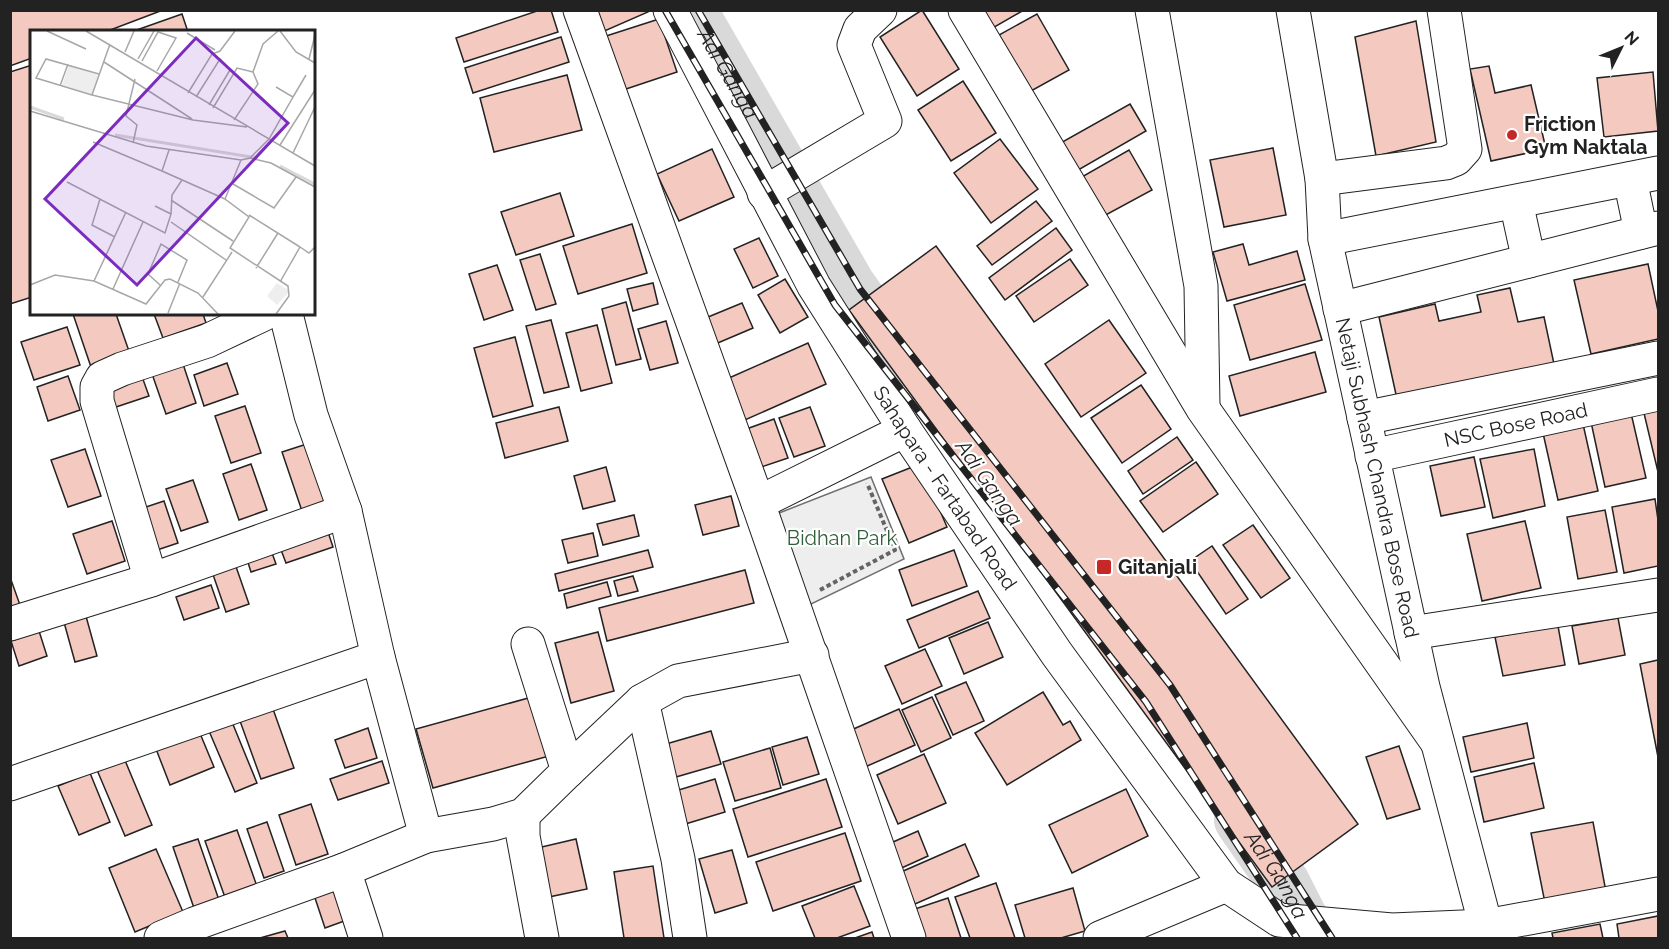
<svg xmlns="http://www.w3.org/2000/svg" width="1669" height="949" font-family="Raleway,sans-serif">
<style>
.green{fill:#eee;stroke:#6f6f6f;stroke-width:1.5}
.lines{fill:none;stroke-linecap:round;stroke-linejoin:round}
.river{stroke:#d9d9d9;stroke-width:52}
.building{fill:#f3c9c0;stroke:#222;stroke-width:1.5}
.minor-casing{stroke:#222;stroke-width:35}
.major-casing{stroke:#222;stroke-width:35}
.path{stroke:#646464;stroke-width:4;stroke-dasharray:4.5 3;stroke-linecap:butt}
.minor{stroke:#fff;stroke-width:33}
.major{stroke:#fff;stroke-width:33}
.rail-casing{stroke:#222;stroke-width:7}
.rail{stroke:#fff;stroke-width:4.5;stroke-dasharray:14;stroke-linecap:butt}
.poi-dot{fill:#c62828;stroke:#fff;stroke-width:2}
.labels{text-anchor:middle;stroke-width:4.5;stroke-linejoin:round;paint-order:stroke}
.poi-label{font-size:20px;font-weight:bold;fill:#222;stroke:#fff;text-anchor:start}
.street-label{font-size:20px;fill:#222;stroke:#fff}
.park-label{font-size:20px;fill:#2f5e38;stroke:#fff}
.water-label{font-size:21px;font-style:italic;fill:#222;stroke:#fff}
.inset-river{fill:none;stroke:#d9d9d9;stroke-width:3}
.inset-road{fill:none;stroke:#a7a7a7;stroke-width:1.5}
.view{fill:#7b2cbf;fill-opacity:0.15;stroke:#7b2cbf;stroke-width:3}
.inset-edge{fill:none;stroke:#222;stroke-width:3}
</style>
<rect width="100%" height="100%" fill="#fff"/>
<polygon class="green" points="871,477 904,559 809,605 774,515"/>
<g class="lines">
<g class="river">
<path id="s1" d="M691 10 850 286 903 360"/>
<path id="s2" d="M1240 820 1284 883 1312 938"/>
</g>
</g>
<g class="building">
<polygon points="10,10 163,10 105,32 32,32 32,58 10,66"/>
<polygon points="540,10 551,10 558,32 464,62 456,38"/>
<polygon points="584,10 647,10 648,12 593,36"/>
<polygon points="922,10 959,69 917,96 880,37"/>
<polygon points="981,10 1024,10 991,29"/>
<polygon points="182,14 188,32 131,32"/>
<polygon points="1037,14 1069,70 1031,91 999,35"/>
<polygon points="659,19 677,72 620,91 603,37"/>
<polygon points="1416,21 1436,142 1376,156 1355,37"/>
<polygon points="561,37 569,62 473,93 465,68"/>
<polygon points="32,65 32,297 10,304 10,72"/>
<polygon points="1489,66 1495,93 1531,85 1546,149 1491,161 1470,69"/>
<polygon points="1653,72 1658,131 1604,137 1597,78"/>
<polygon points="567,75 582,130 494,152 480,98"/>
<polygon points="963,81 996,133 951,161 918,110"/>
<polygon points="1130,104 1146,131 1073,173 1057,145"/>
<polygon points="1000,139 1038,189 991,223 954,173"/>
<polygon points="1273,148 1286,215 1224,227 1210,160"/>
<polygon points="712,149 734,197 679,221 657,174"/>
<polygon points="1129,150 1152,190 1102,217 1080,178"/>
<polygon points="560,193 574,236 516,255 501,212"/>
<polygon points="1036,201 1052,221 992,265 977,246"/>
<polygon points="632,224 647,273 578,294 563,246"/>
<polygon points="1056,228 1072,250 1005,300 989,278"/>
<polygon points="759,238 778,276 753,288 734,249"/>
<polygon points="1243,244 1249,265 1297,251 1305,280 1227,301 1213,252"/>
<polygon points="936,246 1358,824 1272,887 849,310"/>
<polygon points="540,254 556,304 536,310 520,260"/>
<polygon points="1070,259 1088,285 1034,322 1016,296"/>
<polygon points="1648,264 1658,311 1658,339 1591,354 1574,280"/>
<polygon points="497,265 513,310 484,320 469,274"/>
<polygon points="785,279 808,317 780,333 758,295"/>
<polygon points="653,283 658,304 633,311 627,289"/>
<polygon points="1305,284 1322,340 1250,360 1234,305"/>
<polygon points="1510,288 1518,322 1544,317 1554,364 1397,399 1379,317 1435,304 1439,321 1481,312 1477,295"/>
<polygon points="626,302 641,359 616,365 602,309"/>
<polygon points="742,303 753,328 706,348 696,322"/>
<polygon points="73,314 116,314 130,354 91,367"/>
<polygon points="154,314 203,314 206,323 163,338"/>
<polygon points="551,320 569,387 544,393 526,326"/>
<polygon points="1109,320 1146,373 1081,417 1045,364"/>
<polygon points="666,321 678,363 650,370 638,329"/>
<polygon points="597,325 612,383 581,391 566,333"/>
<polygon points="67,327 80,365 34,380 21,342"/>
<polygon points="515,337 533,406 493,417 474,348"/>
<polygon points="808,343 826,384 738,423 720,382"/>
<polygon points="1315,352 1326,392 1240,416 1229,376"/>
<polygon points="182,361 196,403 166,414 151,371"/>
<polygon points="227,363 238,394 204,406 194,375"/>
<polygon points="140,371 149,396 113,408 104,384"/>
<polygon points="68,376 80,410 48,421 37,387"/>
<polygon points="1141,385 1171,429 1122,463 1091,418"/>
<polygon points="1658,405 1658,472 1643,409"/>
<polygon points="245,406 261,453 231,463 215,416"/>
<polygon points="559,407 568,441 505,458 496,423"/>
<polygon points="810,407 825,446 794,457 779,418"/>
<polygon points="1631,413 1646,478 1605,487 1591,422"/>
<polygon points="774,419 788,458 752,470 738,432"/>
<polygon points="1583,424 1598,491 1558,500 1543,433"/>
<polygon points="1177,437 1193,460 1143,494 1128,471"/>
<polygon points="313,442 333,500 302,511 282,452"/>
<polygon points="85,449 101,496 68,507 51,460"/>
<polygon points="1534,449 1545,506 1493,518 1480,459"/>
<polygon points="1474,457 1485,507 1441,516 1430,466"/>
<polygon points="1196,462 1218,494 1163,532 1140,501"/>
<polygon points="251,464 267,510 239,520 223,474"/>
<polygon points="920,464 947,527 909,543 882,479"/>
<polygon points="606,467 615,501 583,509 574,476"/>
<polygon points="193,480 208,522 181,531 166,489"/>
<polygon points="731,496 739,526 703,535 695,505"/>
<polygon points="1655,499 1658,520 1658,566 1624,573 1612,507"/>
<polygon points="164,501 178,543 148,553 134,511"/>
<polygon points="1605,510 1617,572 1578,579 1567,517"/>
<polygon points="634,515 639,536 603,545 597,524"/>
<polygon points="112,521 125,561 87,574 73,534"/>
<polygon points="1525,521 1541,588 1482,601 1467,534"/>
<polygon points="1253,525 1290,578 1261,598 1223,545"/>
<polygon points="326,526 333,547 286,563 278,542"/>
<polygon points="593,533 598,556 568,563 562,540"/>
<polygon points="268,542 276,564 251,572 244,550"/>
<polygon points="1212,546 1248,599 1226,614 1190,561"/>
<polygon points="648,550 653,567 559,591 555,574"/>
<polygon points="954,550 967,586 912,606 899,570"/>
<polygon points="233,558 249,604 226,612 210,566"/>
<polygon points="745,570 754,603 607,641 599,608"/>
<polygon points="633,576 638,591 618,596 614,581"/>
<polygon points="10,577 20,605 10,609"/>
<polygon points="607,582 611,596 567,608 564,594"/>
<polygon points="211,585 219,608 184,620 176,597"/>
<polygon points="978,591 990,618 919,648 907,620"/>
<polygon points="84,609 97,656 75,662 62,615"/>
<polygon points="1618,618 1625,655 1579,664 1572,626"/>
<polygon points="988,622 1003,657 964,674 949,638"/>
<polygon points="1558,626 1565,665 1503,676 1495,637"/>
<polygon points="39,631 47,656 19,666 11,641"/>
<polygon points="598,632 614,691 571,703 555,643"/>
<polygon points="925,649 942,686 902,704 885,666"/>
<polygon points="1658,660 1658,757 1640,664"/>
<polygon points="966,682 984,721 953,735 935,695"/>
<polygon points="1043,692 1063,725 1070,721 1081,740 1007,785 975,733"/>
<polygon points="532,697 549,756 433,788 416,729"/>
<polygon points="932,697 951,738 921,752 902,710"/>
<polygon points="273,709 294,768 261,779 240,721"/>
<polygon points="899,709 915,745 865,767 849,731"/>
<polygon points="232,722 257,783 235,792 209,731"/>
<polygon points="1527,723 1534,758 1471,772 1463,737"/>
<polygon points="368,728 377,758 345,768 335,740"/>
<polygon points="199,731 214,767 170,785 156,749"/>
<polygon points="711,731 721,764 669,779 659,746"/>
<polygon points="807,737 819,774 783,785 772,747"/>
<polygon points="1399,746 1420,809 1387,819 1366,757"/>
<polygon points="770,748 781,788 735,801 723,762"/>
<polygon points="924,754 946,803 898,824 877,775"/>
<polygon points="124,758 152,825 125,836 97,770"/>
<polygon points="382,761 389,783 338,800 330,779"/>
<polygon points="1534,763 1544,808 1484,822 1474,777"/>
<polygon points="90,773 110,822 79,835 58,786"/>
<polygon points="715,779 725,812 682,825 672,792"/>
<polygon points="826,779 842,827 748,857 733,809"/>
<polygon points="1126,789 1148,836 1072,873 1049,825"/>
<polygon points="311,804 328,854 296,865 279,815"/>
<polygon points="267,822 284,871 264,878 247,829"/>
<polygon points="1593,822 1606,892 1545,903 1531,833"/>
<polygon points="237,830 259,892 227,903 205,841"/>
<polygon points="918,831 928,856 895,871 884,846"/>
<polygon points="845,833 861,881 773,911 756,862"/>
<polygon points="198,839 220,903 195,911 173,847"/>
<polygon points="576,839 587,889 544,898 533,849"/>
<polygon points="965,844 979,876 915,904 901,872"/>
<polygon points="156,849 183,912 135,932 109,868"/>
<polygon points="732,850 747,903 715,913 699,859"/>
<polygon points="653,866 664,938 624,938 614,872"/>
<polygon points="996,883 1015,938 970,938 955,897"/>
<polygon points="854,886 870,926 837,938 815,938 802,906"/>
<polygon points="336,888 347,920 325,928 314,895"/>
<polygon points="1073,888 1085,931 1061,938 1025,938 1015,905"/>
<polygon points="948,898 961,938 921,938 912,910"/>
<polygon points="1658,916 1658,938 1619,938 1617,924"/>
<polygon points="1600,924 1603,938 1553,938 1552,933"/>
<polygon points="285,931 288,938 260,938"/>
<polygon points="872,932 874,938 855,938"/>
</g>
<g class="lines">
<g class="minor-casing">
<g id="minor">
<polyline points="580,10 758,503"/>
<path id="s3" d="M670 10 814 286 905 430 1057 654 1226 885 1279 920 1392 930 1486 926 1658 894"/>
<polyline points="965,10 1203,409 1437,742"/>
<polyline points="1152,10 1201,286 1203,406"/>
<polyline points="1322,179 1446,163 1456,159 1465,149 1444,10"/>
<polyline points="1630,179 1641,232"/>
<polyline points="764,193 885,121 854,45 860,29 880,10"/>
<polyline points="1516,202 1529,261"/>
<polyline points="1325,239 1658,173"/>
<polyline points="1340,309 1658,228"/>
<polyline points="286,314 311,415 345,511 378,657 426,836 493,824 523,815 568,771 528,644"/>
<polyline points="1364,418 1658,358"/>
<polyline points="905,430 758,503 909,938"/>
<path id="s4" d="M1372 456 1658 394"/>
<polyline points="151,580 97,401 97,387 102,378 122,369 207,341 264,314"/>
<polyline points="10,624 151,580 345,511"/>
<polyline points="1411,633 1658,595"/>
<polyline points="642,701 678,859 690,938"/>
<polyline points="568,771 642,701 678,681 812,655"/>
<polyline points="10,784 378,657"/>
<polyline points="523,815 523,836 542,938"/>
<polyline points="344,870 426,836"/>
<polyline points="161,938 194,924 344,870 366,938"/>
<polyline points="1100,938 1226,885"/>
</g>
</g>
<g class="major-casing">
<g id="major">
<path id="s5" d="M1293 10 1322 179 1325 239 1423 687 1489 938"/>
</g>
</g>
<polyline class="path" points="820,590 895,550 867,483"/>
<use href="#minor" class="minor"/>
<use href="#major" class="major"/>
<g class="rail-casing">
<g id="rail">
<polyline points="665,10 835,305 1146,702 1297,938"/>
<polyline points="698,10 860,289 1170,685 1332,938"/>
</g>
</g>
<use href="#rail" class="rail"/>
</g>
<g class="poi-dot">
<circle cx="1512" cy="135" r="6"/>
<rect x="1096" y="559" width="16" height="16" rx="3"/>
</g>
<g class="labels">
<g class="poi-label">
<text x="1524" y="131">Friction<tspan x="1524" dy="23">Gym Naktala</tspan></text>
<text x="1118" y="574">Gitanjali</text>
</g>
<g class="street-label">
<text dy="7" stroke="none"><textPath href="#s4" startOffset="147">NSC Bose Road</textPath></text>
<text dy="7" stroke="none"><textPath href="#s5" startOffset="476">Netaji Subhash Chandra Bose Road</textPath></text>
<text dy="7" stroke="none"><textPath href="#s3" startOffset="552">Sahapara - Fartabad Road</textPath></text>
</g>
<g class="park-label">
<text x="842" y="545">Bidhan Park</text>
</g>
<g class="water-label">
<text dy="7" stroke="none"><textPath href="#s1" startOffset="74">Adi Ganga</textPath></text>
<text transform="translate(989 483) rotate(55)" y="7">Adi Ganga</text>
<text dy="7" stroke="none"><textPath href="#s2" startOffset="66">Adi Ganga</textPath></text>
</g>
</g>
<g transform="translate(30 30)">
<rect width="285" height="285" fill="#fff"/>
<path d="M39 35 68 45 62 64 32 55ZM247 253 260 261 247 275 237 266Z" fill="#eee"/>
<path class="inset-river" d="M0 77 34 89M85 105 228 128M250 136 285 154"/>
<path class="inset-road" d="M17 1 56 19M56 1 285 136M250 1 266 22 285 33M157 3 185 20M80 14 62 65 163 90 217 97M95 22 104 1M108 29 124 1M279 29 285 5M112 31 128 2 146 8 127 41M74 32 162 89M30 56 38 34M158 63 182 24 190 21 205 1M62 65 6 48 16 29 69 44M166 67 190 29 200 40 179 75M263 67 276 45M183 78 207 38 223 42M0 81 116 116 211 130 220 128 239 109 263 67 246 57M204 90 228 54 223 42 233 14 248 1M63 112 132 141M103 113 107 95 96 86 105 49M250 115 285 60M139 120 132 141 195 169M263 123 285 77M220 128 241 133 285 157M211 130 195 169 219 187 200 218 258 256 259 266 246 284M37 152 135 203 141 184 125 176M203 154 244 178 266 147M70 169 62 195 85 207M141 170 203 211M141 184 142 165 152 150M219 185 270 217M141 192 196 230M226 238 248 203M64 251 96 182M250 252 270 217 279 223 285 217M0 255 25 245 64 251 116 274 135 250 140 249 168 263 188 284M130 255 118 244 131 214 157 230 148 252M83 259 113 192M173 267 202 222M138 283 150 253"/>
<path class="view" d="M166 8 258 93 107 255 15 169Z"/>
<rect width="285" height="285" class="inset-edge"/>
</g>
<rect width="1669" height="949" fill="none" stroke="#222222" stroke-width="24"/>
<g transform="translate(1621 48) rotate(47)" stroke="#ffffff" stroke-width="4.5" paint-order="stroke">
<path d="M0-4.5L10 22L0 15L-10 22Z" fill="#222222"/>
<text y="-9" font-size="16" font-weight="bold" text-anchor="middle" fill="#222222">N</text>
</g>
</svg>
